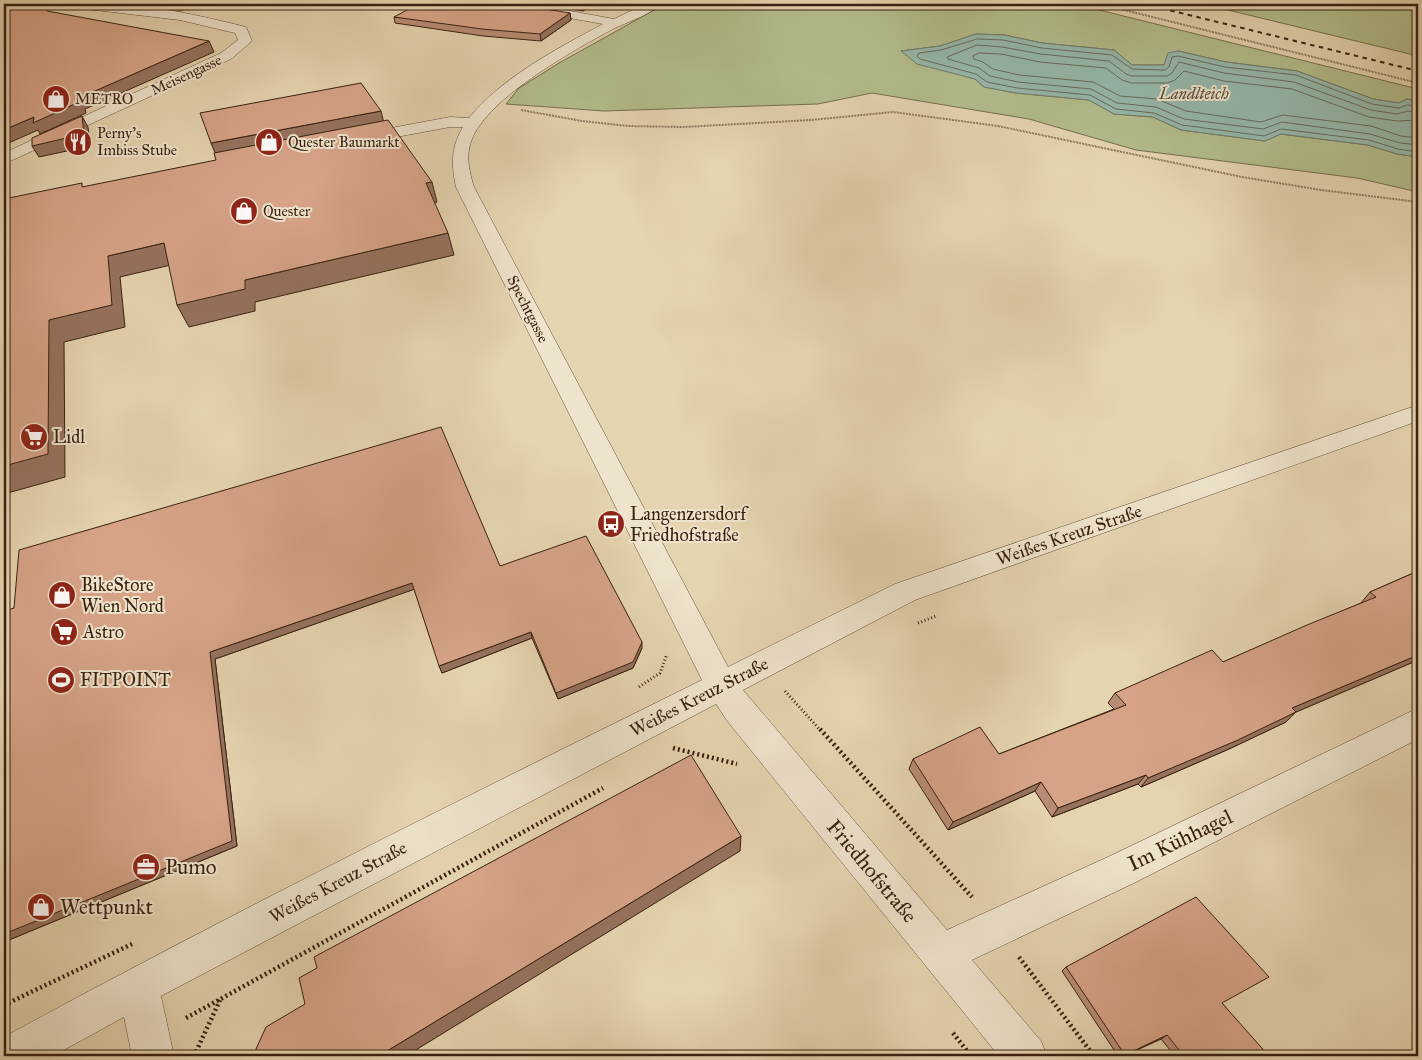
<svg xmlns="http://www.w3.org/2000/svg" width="1422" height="1060" font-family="'IM FELL Great Primer',serif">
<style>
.green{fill:#b3bd8c;stroke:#766f4e}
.water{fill:#96b8ab;stroke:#707c6d}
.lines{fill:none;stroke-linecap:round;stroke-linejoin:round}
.shore{stroke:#676c5e;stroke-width:1}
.minor-casing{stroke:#634e38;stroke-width:1}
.path-far2{stroke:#382110;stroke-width:2;stroke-dasharray:0.5 1;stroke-linecap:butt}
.path-far1{stroke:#382110;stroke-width:3;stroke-dasharray:1 2.5;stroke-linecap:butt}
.path{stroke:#382110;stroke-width:4.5;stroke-dasharray:2 3;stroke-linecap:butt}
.minor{fill:#eee3cc;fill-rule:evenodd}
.rail{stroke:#382110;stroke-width:2;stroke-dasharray:4.5 4.5;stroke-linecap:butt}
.wall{fill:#b88c74;stroke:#382110}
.shaded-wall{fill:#96725e;stroke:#382110}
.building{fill:#d6a387;stroke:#382110}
.labels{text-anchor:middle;stroke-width:4;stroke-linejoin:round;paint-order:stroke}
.far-street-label{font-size:15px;fill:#382110;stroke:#eee3cc}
.far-poi-label{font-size:15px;fill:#382110;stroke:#eee3cc;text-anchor:start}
.far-water-label{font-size:16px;font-style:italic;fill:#544e3e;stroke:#eee3cc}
.poi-label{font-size:18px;fill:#382110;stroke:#eee3cc;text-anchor:start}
.street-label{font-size:18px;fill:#382110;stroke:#eee3cc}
.near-street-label{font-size:21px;fill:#382110;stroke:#eee3cc}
.near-poi-label{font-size:21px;fill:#382110;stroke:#eee3cc;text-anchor:start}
</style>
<rect width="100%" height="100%" fill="#e5d4b0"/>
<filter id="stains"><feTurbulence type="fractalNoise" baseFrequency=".004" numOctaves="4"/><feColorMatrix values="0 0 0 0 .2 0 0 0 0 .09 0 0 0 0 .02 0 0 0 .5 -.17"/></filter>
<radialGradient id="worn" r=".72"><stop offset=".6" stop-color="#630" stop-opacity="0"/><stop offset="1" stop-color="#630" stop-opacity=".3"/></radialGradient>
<g class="green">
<polygon points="109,4 197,4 181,11 174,12"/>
<polygon points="665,4 1075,4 1418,89 1418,102 1407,99 1399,103 1373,99 1297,71 1226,62 1178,51 1164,65 1132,65 1114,50 1042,43 1004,35 976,34 940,46 901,51 952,72 975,79 984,87 1016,93 1089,100 1114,114 1153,117 1181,130 1265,141 1280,134 1368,145 1397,154 1418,157 1418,192 1357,178 1136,150 1029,119 872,93 818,104 604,111 506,104 519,88 559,63"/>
<polygon points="1203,4 1418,4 1418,56"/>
</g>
<polygon class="water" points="976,34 1004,35 1042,43 1114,50 1132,65 1164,65 1168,53 1178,51 1226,62 1297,71 1373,99 1399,103 1407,99 1418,102 1418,157 1397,154 1368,145 1281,134 1265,141 1181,130 1153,117 1114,114 1089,100 1016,93 984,87 975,79 917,64 901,51 940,46"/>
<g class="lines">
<g class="shore">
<polyline points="1418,106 1407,105 1399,108 1372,104 1296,75 1225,67 1178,56 1172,57 1169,67 1165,70 1132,69 1112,55 1042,48 1003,40 977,39 941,50 919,53 917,56 920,59 976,74 987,82 1017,88 1090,95 1116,109 1154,113 1182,125 1264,136 1281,129 1369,140 1398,149 1418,152"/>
<polyline points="1418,113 1408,111 1397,114 1371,110 1294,82 1224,73 1179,62 1172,73 1167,76 1132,76 1126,74 1109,61 1041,54 1002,47 977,45 947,57 948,59 979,68 990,76 1018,82 1091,89 1117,103 1156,107 1184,119 1263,129 1282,122 1370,134 1400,143 1418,145"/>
<polyline points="1418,120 1397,121 1369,117 1292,89 1224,81 1184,71 1175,80 1167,83 1131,83 1122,80 1106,68 1040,62 1001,54 979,53 973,56 974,59 983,62 993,69 1019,75 1093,82 1120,96 1157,99 1186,111 1261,122 1283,115 1371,126 1401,136 1418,138"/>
</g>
<g class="minor-casing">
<g id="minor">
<path d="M72 4C130 0 190 13 246 27L252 41 231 59 4 164V153L221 53 238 40 235 33 180 20 78 8Z"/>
<path d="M507 4H532L614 19 645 4H660C652 14 625 23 613 29 574 50 481 101 470 145 466 159 470 174 474 187L728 667 895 584 1418 405V421L915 600 743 690 947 930 1108 857 1418 708V739L1134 883 972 960 1041 1041 1047 1056H999L728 722 716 704 161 996 174 1056H132L124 1017 53 1056H4V1037C233 912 468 796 702 680L456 187C451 164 451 147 463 127H450L359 144 353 142 351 139 353 136 359 134 450 117 469 118C501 78 558 48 603 24L513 8Z"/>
</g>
</g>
<g class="path-far2">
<polyline points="1100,4 1418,83"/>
<polyline points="521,110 582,121 628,126 684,127 811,120 893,112 998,126 1242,177 1321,190 1418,202"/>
</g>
<g class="path-far1">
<polyline points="918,623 936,616"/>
<polyline points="639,687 660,673 667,654"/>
<polyline points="785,691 821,731"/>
</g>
<g class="path">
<polyline points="820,729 972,897"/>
<polyline points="673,748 737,764"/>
<polyline points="1019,957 1094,1056"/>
<polyline points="4,1005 132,944"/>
<polyline points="186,1018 603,788"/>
<polyline points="953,1033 971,1056"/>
<polyline points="194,1056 220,1000"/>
</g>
<use href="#minor" class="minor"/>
<polyline class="rail" points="1144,4 1418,71"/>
</g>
<g class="wall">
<polygon points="541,4 594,4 583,11"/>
<polygon points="570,13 571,20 541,41 483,36 395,23 394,17"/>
<polygon points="500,566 642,648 633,668 558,699 532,638 442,673 414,589 215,659 237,846 4,942 4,611"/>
<polygon points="1418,571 1418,660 1296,712 1286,722 1229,749 1141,787 1138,784 1052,817 1035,791 948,830 909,769 913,759 999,754 1114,709 1108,703 1115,693 1223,662 1361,603 1370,592"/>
<polygon points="1066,967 1222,1003 1266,1056 1175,1056 1161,1039 1124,1056 1118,1056 1062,971"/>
</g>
<g class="shaded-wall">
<polygon points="584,4 594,4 583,11 582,5"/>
<polygon points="570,13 571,20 541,41 540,34"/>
<polygon points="209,41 214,52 85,109 86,113 40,134 38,130 4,145 4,130"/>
<polygon points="381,111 385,128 218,160 211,143"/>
<polygon points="82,116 88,127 90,146 39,157 32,146"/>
<polygon points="432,182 437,202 431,204 426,183"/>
<polygon points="448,233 454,255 255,302 255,311 189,327 177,305 245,280"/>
<polygon points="164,243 175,264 120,277 125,327 64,342 65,477 4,494 4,466 49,320 108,256"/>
<polygon points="412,583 415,589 215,659 237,846 4,942 4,934 210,652"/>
<polygon points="531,632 532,638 442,673 439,666"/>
<polygon points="642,642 642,648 633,668 558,699 556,693"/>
<polygon points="1418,655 1418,660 1282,718 1292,708"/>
<polygon points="1296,712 1286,722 1229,749 1141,787 1148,778"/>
<polygon points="1146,775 1138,784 1052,817 1058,808"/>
<polygon points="1041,782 1035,791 948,830 953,822"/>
<polygon points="741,836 740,851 406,1056 381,1056 382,1054"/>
<polygon points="1167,1035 1161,1039 1123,1056"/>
</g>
<g class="building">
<polygon points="4,4 42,4 47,11 209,41 79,98 79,102 33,123 34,117 4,130"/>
<polygon points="418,4 515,4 570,13 540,34 482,29 394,17"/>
<polygon points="361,83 381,111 211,143 200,113"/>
<polygon points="82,116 84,134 32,146 32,138"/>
<polygon points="388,120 432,182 426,183 448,233 245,280 245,289 177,305 164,243 108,256 112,305 49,320 48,454 4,466 4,199 82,183 82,187 216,160 214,153"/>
<polygon points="441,427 500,566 586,536 642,642 633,662 556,693 531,632 439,666 412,583 210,652 232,841 4,934 4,611 14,608 19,550"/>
<polygon points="1418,571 1418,655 1292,708 1296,712 1238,740 1148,778 1146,775 1058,808 1041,782 953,822 913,759 980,727 999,754 1126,705 1115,693 1212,650 1223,662 1307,625 1376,597 1370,592"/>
<polygon points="691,755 741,836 382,1054 381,1056 257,1056 256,1049 266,1027 305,1004 299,978 317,968 314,957"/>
<polygon points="1196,897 1269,977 1222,1003 1268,1055 1266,1056 1184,1056 1167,1035 1125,1055 1066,967"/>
</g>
<defs>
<g id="shop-disc" transform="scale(1.4375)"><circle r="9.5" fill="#8f2418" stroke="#eee3cc"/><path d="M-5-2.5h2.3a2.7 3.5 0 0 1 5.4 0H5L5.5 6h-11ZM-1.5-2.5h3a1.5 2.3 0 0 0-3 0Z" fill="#fff"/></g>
<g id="restaurant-disc" transform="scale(1.4375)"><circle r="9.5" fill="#8f2418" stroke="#eee3cc"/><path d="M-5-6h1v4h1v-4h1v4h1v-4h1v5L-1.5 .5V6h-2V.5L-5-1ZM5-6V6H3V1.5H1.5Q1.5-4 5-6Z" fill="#fff"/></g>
<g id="supermarket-disc" transform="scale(1.4375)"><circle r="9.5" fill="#8f2418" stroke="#eee3cc"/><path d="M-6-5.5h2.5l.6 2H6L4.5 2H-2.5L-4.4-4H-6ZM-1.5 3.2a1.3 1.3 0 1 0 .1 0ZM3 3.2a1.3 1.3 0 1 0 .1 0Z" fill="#fff"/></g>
<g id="bus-disc" transform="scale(1.4375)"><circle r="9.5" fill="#8f2418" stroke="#eee3cc"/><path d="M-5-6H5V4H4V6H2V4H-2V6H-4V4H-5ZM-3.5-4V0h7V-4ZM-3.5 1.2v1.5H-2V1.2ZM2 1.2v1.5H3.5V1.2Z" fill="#fff"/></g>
<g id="stadium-disc" transform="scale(1.4375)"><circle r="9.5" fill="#8f2418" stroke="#eee3cc"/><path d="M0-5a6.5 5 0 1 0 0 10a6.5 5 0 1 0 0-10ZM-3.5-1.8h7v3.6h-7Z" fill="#fff"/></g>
<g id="office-disc" transform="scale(1.4375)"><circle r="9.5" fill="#8f2418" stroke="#eee3cc"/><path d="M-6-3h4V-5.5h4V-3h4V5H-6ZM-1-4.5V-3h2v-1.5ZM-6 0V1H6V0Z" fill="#fff"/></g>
</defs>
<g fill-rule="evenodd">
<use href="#shop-disc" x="56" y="99"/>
<use href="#restaurant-disc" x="78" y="142"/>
<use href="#shop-disc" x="269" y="142"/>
<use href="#shop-disc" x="244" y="211"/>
<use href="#supermarket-disc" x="34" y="437"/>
<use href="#bus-disc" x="611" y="524"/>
<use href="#shop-disc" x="62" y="595"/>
<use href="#supermarket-disc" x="64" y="632"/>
<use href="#stadium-disc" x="61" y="680"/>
<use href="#office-disc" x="146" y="867"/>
<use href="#shop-disc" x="41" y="907"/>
</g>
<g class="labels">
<g class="far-street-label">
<text transform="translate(186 75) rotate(-25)" y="5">Meisengasse</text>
<text transform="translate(528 309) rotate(63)" y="5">Spechtgasse</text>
</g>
<g class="far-poi-label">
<text x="75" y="104">METRO</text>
<text x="97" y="138">Perny’s<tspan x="97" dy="17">Imbiss Stube</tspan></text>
<text x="288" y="147">Quester Baumarkt</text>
<text x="263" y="216">Quester</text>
</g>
<g class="far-water-label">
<text x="1194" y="99">Landlteich</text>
</g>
<g class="poi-label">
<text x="53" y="443">Lidl</text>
<text x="630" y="520">Langenzersdorf<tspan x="630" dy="21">Friedhofstraße</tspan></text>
<text x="81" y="591">BikeStore<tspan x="81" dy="21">Wien Nord</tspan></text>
<text x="83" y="638">Astro</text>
<text x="80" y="686">FITPOINT</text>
</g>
<g class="street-label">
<text transform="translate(1069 535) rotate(-19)" y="6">Weißes Kreuz Straße</text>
<text transform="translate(699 697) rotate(-27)" y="6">Weißes Kreuz Straße</text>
<text transform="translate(338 882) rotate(-28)" y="6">Weißes Kreuz Straße</text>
</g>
<g class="near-street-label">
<text transform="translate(1180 840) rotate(-26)" y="7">Im Kühhagel</text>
<text transform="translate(872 871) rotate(50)" y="7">Friedhofstraße</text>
</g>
<g class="near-poi-label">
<text x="165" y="874">Pumo</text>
<text x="60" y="914">Wettpunkt</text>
</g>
</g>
<rect width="1422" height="1060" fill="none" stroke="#e5d4b0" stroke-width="20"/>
<rect x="5" y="5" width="1412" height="1050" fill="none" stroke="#382110" stroke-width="2.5"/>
<rect x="10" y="10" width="1402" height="1040" fill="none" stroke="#382110"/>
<rect width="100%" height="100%" filter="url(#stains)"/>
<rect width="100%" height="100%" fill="url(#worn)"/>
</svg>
